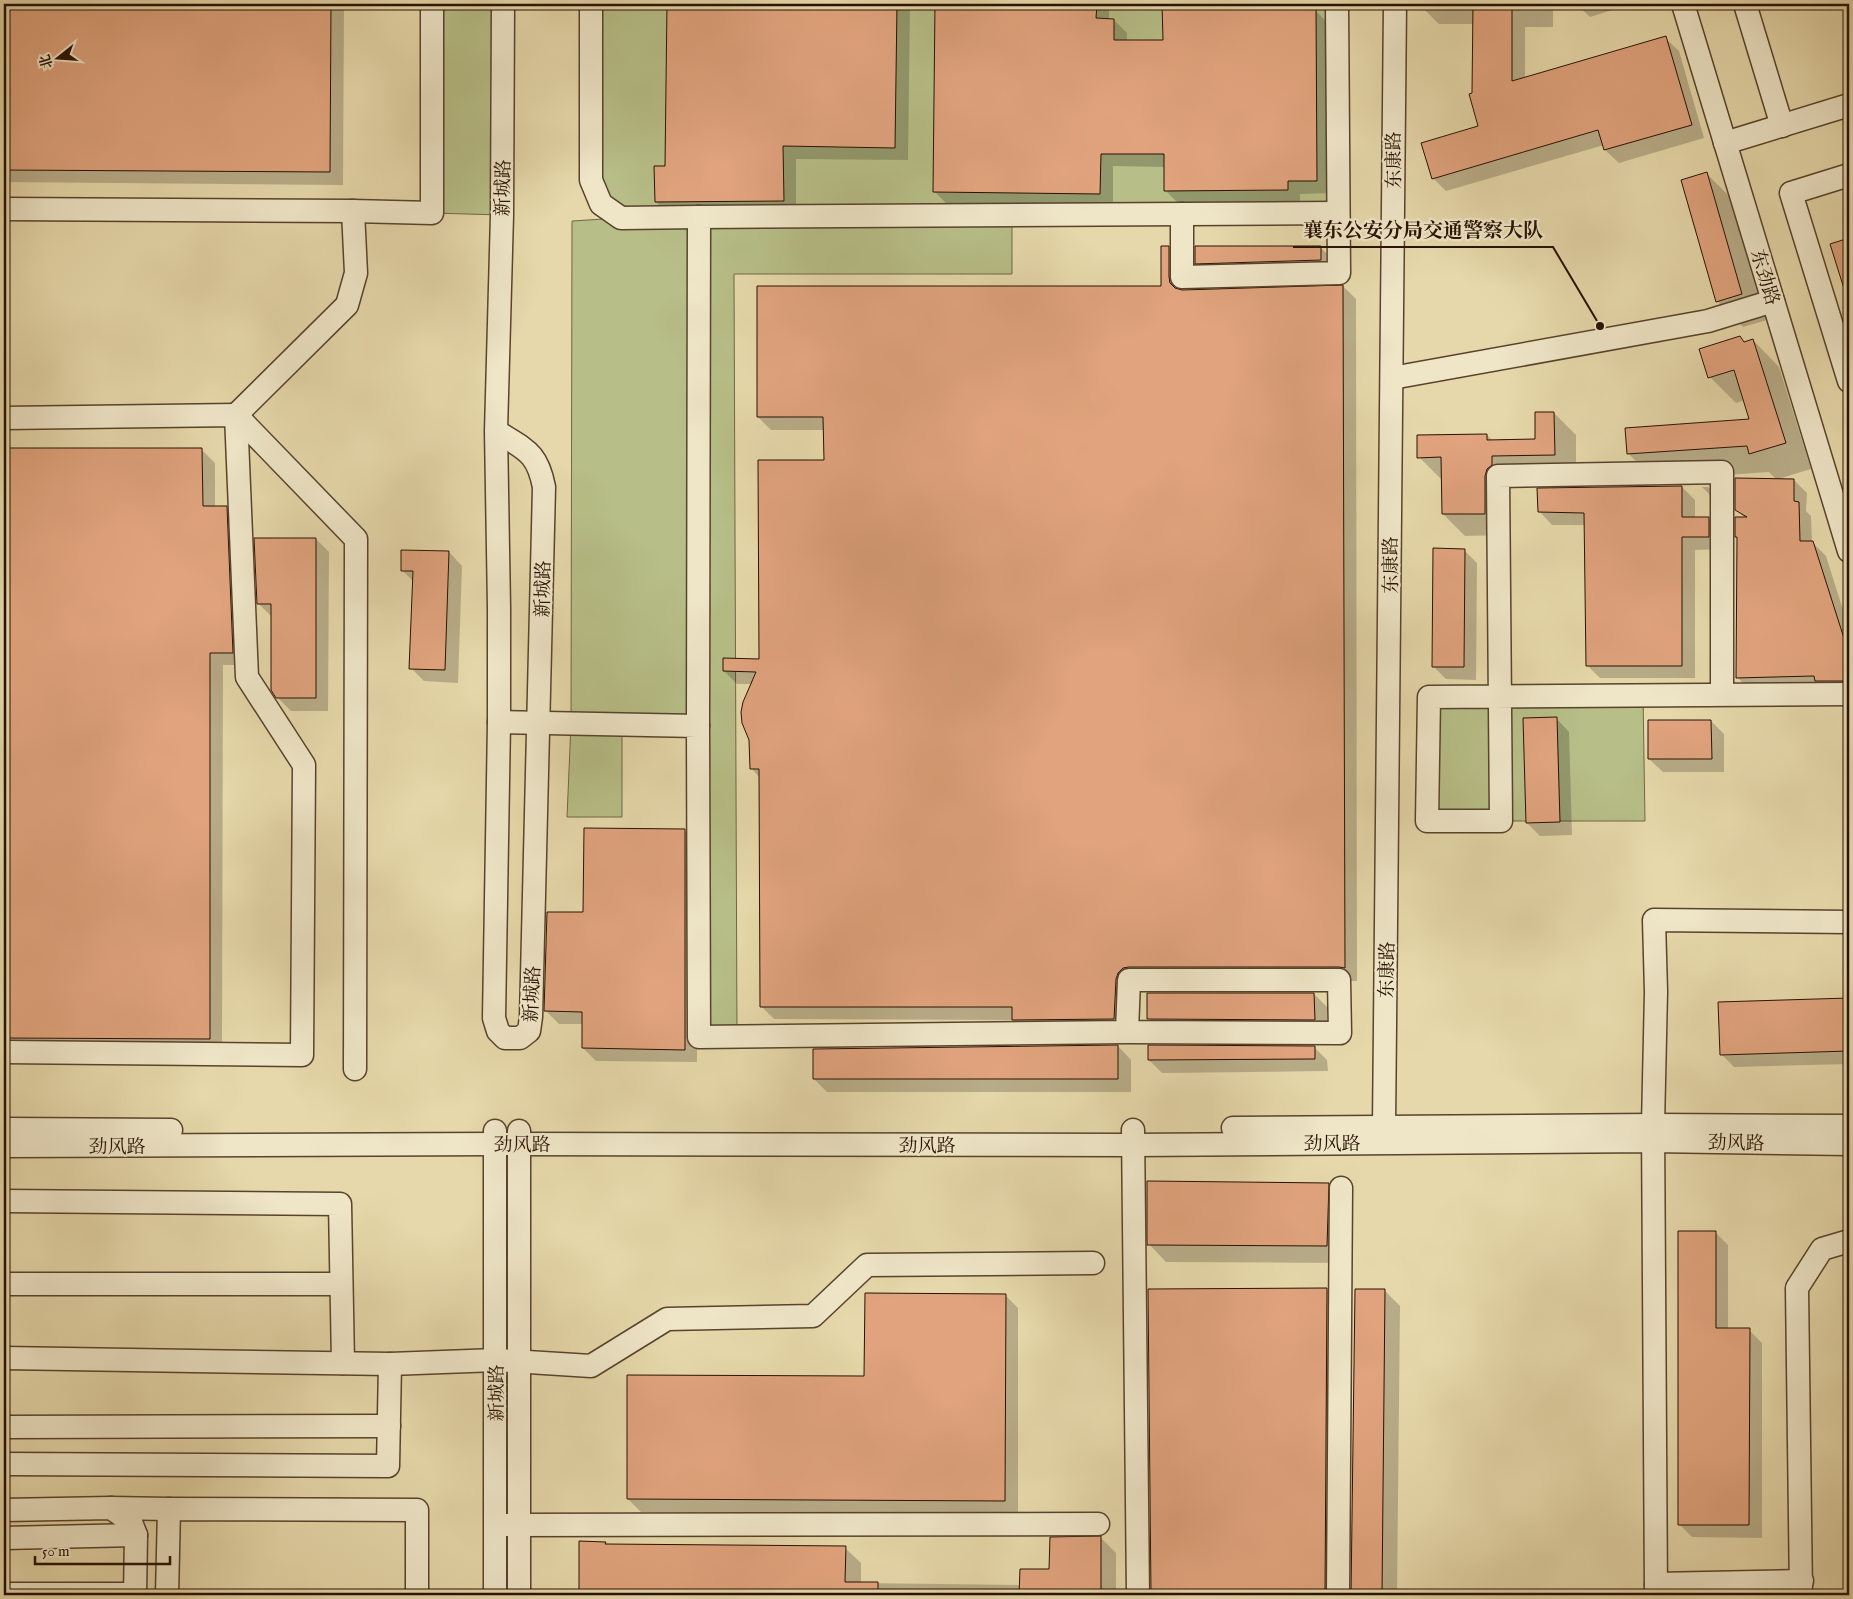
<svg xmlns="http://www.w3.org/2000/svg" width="1853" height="1599" font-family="'IM FELL English','Noto Serif SC',serif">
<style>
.green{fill:#b7be87;stroke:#706844}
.shadow{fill:#0003}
.building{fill:#e0a37d;stroke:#281102}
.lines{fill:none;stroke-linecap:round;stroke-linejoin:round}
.minor-casing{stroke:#58432c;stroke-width:25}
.minor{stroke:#efe6c8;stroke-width:22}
.labels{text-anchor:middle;stroke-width:4.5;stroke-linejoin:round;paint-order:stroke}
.street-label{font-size:19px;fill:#281102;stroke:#efe6c8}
.leader{fill:none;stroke:#281102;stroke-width:2}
.callout-dot{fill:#281102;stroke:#efe6c8;stroke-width:2}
.callout-label{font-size:20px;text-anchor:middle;font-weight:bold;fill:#281102;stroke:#efe6c8;stroke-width:4.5;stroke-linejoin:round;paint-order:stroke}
</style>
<rect width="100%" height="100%" fill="#e6d8aa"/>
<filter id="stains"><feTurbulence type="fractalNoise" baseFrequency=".004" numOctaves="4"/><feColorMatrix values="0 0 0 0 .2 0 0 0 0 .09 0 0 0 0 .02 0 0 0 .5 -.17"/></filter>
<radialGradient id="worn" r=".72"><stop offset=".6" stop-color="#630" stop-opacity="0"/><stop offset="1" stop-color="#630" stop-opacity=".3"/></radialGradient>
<g class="green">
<polygon points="432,4 503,4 502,215 432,213"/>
<polygon points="591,4 1337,4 1338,213 1012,216 1012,274 734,274 737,1036 699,1037 698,726 622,725 622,817 567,817 571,724 572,221 620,218 601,204"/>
<polygon points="1643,695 1645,821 1427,821 1429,697"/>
</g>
<g class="shadow">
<polygon points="4,4 344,4 343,185 4,182"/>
<polygon points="668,4 910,4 908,160 796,159 796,213 669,215 656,202 666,168"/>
<polygon points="936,4 1109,4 1109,20 1114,20 1127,33 1127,41 1164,42 1163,4 1295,4 1295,10 1315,10 1328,23 1330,193 1300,194 1300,202 1178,203 1165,190 1165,167 1113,166 1113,206 947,204 934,191"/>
<polygon points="1425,4 1553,4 1553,27 1525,27 1525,79 1665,38 1679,51 1704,138 1619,163 1605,150 1604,145 1446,191 1433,178 1480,127 1473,94 1474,24 1439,24 1425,10"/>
<polygon points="1576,4 1618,4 1619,8 1590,17"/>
<polygon points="1707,174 1733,200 1767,320 1743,327 1717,301"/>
<polygon points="1849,239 1849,301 1832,245"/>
<polygon points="1168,247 1181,261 1181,291 1343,286 1356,299 1357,981 1142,979 1127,1032 1026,1033 1013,1020 774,1019 761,1006 760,778 751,768 752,684 737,684 724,671 760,660 825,462 825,430 771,430 758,417 1163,288"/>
<polygon points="1321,248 1334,261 1334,273 1209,276 1196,263"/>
<polygon points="1753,340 1779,367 1811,469 1778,479 1794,480 1807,493 1806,511 1811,516 1812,542 1826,556 1849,629 1849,693 1751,691 1738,678 1739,539 1746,519 1736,509 1777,480 1769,472 1654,480 1628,453 1751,420 1745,400 1736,403 1710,377 1745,343"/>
<polygon points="1554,413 1576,435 1576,477 1513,487 1508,491 1507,535 1465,536 1443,514 1443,479 1441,479 1419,457 1487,435 1493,441 1537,441"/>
<polygon points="4,449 202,450 215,463 215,507 226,507 239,520 245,665 223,665 222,1051 4,1050"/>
<polygon points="1682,487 1695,500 1695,518 1708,518 1721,531 1721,549 1695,550 1695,678 1600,678 1587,665 1586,525 1552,525 1539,511"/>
<polygon points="1702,487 1708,487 1721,500 1716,501"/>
<polygon points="316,539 329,552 328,711 291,711 277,697 271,616 258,603"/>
<polygon points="1464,550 1477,563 1476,680 1446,679 1433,666"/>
<polygon points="449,552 462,566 458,683 424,681 411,668 414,582 402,570"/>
<polygon points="1556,718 1569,732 1572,835 1540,836 1527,823"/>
<polygon points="1711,721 1724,734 1724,772 1663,772 1649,759"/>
<polygon points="685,831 698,844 697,1062 596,1061 583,1048 584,1024 559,1024 546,1011 585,913"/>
<polygon points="1314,994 1327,1007 1327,1032 1162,1032 1149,1018"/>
<polygon points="1849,1000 1849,1064 1734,1067 1721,1054 1720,1004"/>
<polygon points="1118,1046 1131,1060 1131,1092 827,1092 814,1079"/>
<polygon points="1314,1047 1327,1060 1328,1071 1162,1073 1149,1060"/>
<polygon points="1329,1184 1346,1201 1345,1263 1166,1262 1149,1244"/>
<polygon points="1715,1232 1728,1245 1728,1329 1749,1330 1762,1343 1762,1538 1692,1537 1679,1524"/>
<polygon points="1326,1289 1342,1305 1340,1595 1152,1595 1149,1290"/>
<polygon points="1356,1290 1384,1290 1400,1306 1397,1595 1352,1595"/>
<polygon points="1005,1295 1018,1308 1018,1514 641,1512 628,1499 866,1377"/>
<polygon points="1101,1538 1116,1553 1116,1595 580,1595 581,1542 605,1543 607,1545 845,1548 861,1563 861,1583 1021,1585 1051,1571"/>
</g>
<g class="building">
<polygon points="4,4 331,4 330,172 4,170"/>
<polygon points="667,4 897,4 895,148 783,146 784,201 655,202 654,166 665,166"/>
<polygon points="935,4 1097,4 1096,18 1114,19 1114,40 1163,40 1162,4 1283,4 1283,9 1316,8 1317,181 1288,181 1288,190 1164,191 1164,154 1101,154 1100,194 933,192"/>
<polygon points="1473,4 1512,4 1512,81 1666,36 1692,125 1604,150 1598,130 1432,179 1421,143 1478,126 1469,94 1472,93"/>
<polygon points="1707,172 1742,294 1716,302 1681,180"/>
<polygon points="1849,238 1849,295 1846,295 1830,244"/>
<polygon points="1161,246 1169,246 1169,277 1170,283 1175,288 1182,290 1343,285 1345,968 1339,967 1129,967 1123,968 1118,973 1116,979 1114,1019 1012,1020 1012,1007 760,1007 759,769 750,769 749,740 742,723 741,712 743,702 756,672 723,671 723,658 759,659 758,460 824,460 823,417 757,417 757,286 1161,286"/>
<polygon points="1195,246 1321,246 1321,260 1195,264"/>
<polygon points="1740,336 1744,342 1753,339 1786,443 1749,454 1747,446 1627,454 1625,428 1749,419 1734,370 1708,378 1699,349"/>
<polygon points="1535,412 1554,412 1555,455 1492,456 1492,465 1487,469 1485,476 1485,514 1442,514 1441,457 1417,458 1417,435 1487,434 1487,440 1535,439"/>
<polygon points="4,448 202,448 203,506 227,506 233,653 210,653 210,1039 4,1038"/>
<polygon points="1735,478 1794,479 1794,501 1799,502 1800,541 1813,541 1849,654 1849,681 1815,681 1814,676 1736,678 1737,537 1735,537 1735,517 1747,517 1735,510"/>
<polygon points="1682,486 1682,517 1709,517 1709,537 1682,537 1682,666 1586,666 1584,513 1538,512 1537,488"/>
<polygon points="254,538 316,538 316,698 276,698 271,690 271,604 257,604"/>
<polygon points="1433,548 1465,549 1464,667 1432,667"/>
<polygon points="401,550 449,551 445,670 409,669 413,571 401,571"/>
<polygon points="1557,717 1560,822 1526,823 1523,718"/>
<polygon points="1648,720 1711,720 1712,759 1648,759"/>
<polygon points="584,828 685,829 685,1050 582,1048 582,1012 544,1011 547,912 583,912"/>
<polygon points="1147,993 1314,993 1315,1020 1147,1019"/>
<polygon points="1849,998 1849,1051 1720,1055 1718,1002"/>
<polygon points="1118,1045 1118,1079 813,1079 813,1049"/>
<polygon points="1148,1045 1315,1046 1315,1059 1148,1060"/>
<polygon points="1147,1181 1329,1183 1327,1246 1147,1245"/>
<polygon points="1678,1231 1716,1231 1716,1328 1750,1328 1749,1525 1678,1525"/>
<polygon points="1327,1288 1325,1595 1151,1595 1148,1289"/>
<polygon points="1355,1289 1385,1289 1382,1595 1351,1595"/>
<polygon points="865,1293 1006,1294 1005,1501 627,1499 627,1375 864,1376"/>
<polygon points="1101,1536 1101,1595 1019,1595 1020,1569 1049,1569 1050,1537"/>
<polygon points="579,1541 606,1542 605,1544 846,1546 845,1582 878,1582 878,1595 579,1595"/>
</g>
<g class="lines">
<g class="minor-casing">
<g id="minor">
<polyline points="591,4 591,180 601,204 621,218 699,217"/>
<polyline points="1683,4 1849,551"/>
<polyline points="1745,4 1782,126"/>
<polyline points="1725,143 1849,105"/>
<polyline points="1849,175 1791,193 1849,381"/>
<polyline points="4,209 353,211 432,213 432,4"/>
<polyline points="1182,214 1182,277 1339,273 1337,4"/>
<polyline points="1392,378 1708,321 1773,301"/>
<polyline points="4,418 236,415 356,539 355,1069"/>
<path d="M496 431C525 450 537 451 544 487L531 1017 529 1031 520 1038H505L498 1031 494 1018 499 722V608L496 431 502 215 503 4"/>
<path d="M1722 695V472L1498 476 1501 821H1427L1429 697C1569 696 1709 695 1849 694"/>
<polyline points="499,722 698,726 699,1037 1127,1032 1340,1033 1339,980 1129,980 1127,1032"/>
<polyline points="698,726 699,217 1338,213"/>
<polyline points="4,1052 302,1055 304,765 247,677 236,415 347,305 356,273 353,211"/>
<polyline points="1384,1127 1395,4"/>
<polyline points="1233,1128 1653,1125 1849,1126"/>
<polyline points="4,1129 171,1130"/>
<polyline points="1133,1130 1138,1595"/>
<polyline points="495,1131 495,1595"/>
<polyline points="519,1131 519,1595"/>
<polyline points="4,1146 496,1144 1133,1145 1653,1141 1849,1144"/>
<polyline points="4,1201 340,1204 343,1363"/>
<polyline points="4,1284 341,1284"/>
<polyline points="4,1358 390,1364 496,1360 591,1366 667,1319 813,1316 867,1265 1093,1263"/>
<polyline points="4,1427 389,1426"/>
<polyline points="4,1464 388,1466 390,1364"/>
<polyline points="111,1508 169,1509"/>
<polyline points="4,1510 111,1508 131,1522 136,1535 135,1595"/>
<polyline points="496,1525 1098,1524"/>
<polyline points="4,1538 136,1535"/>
<polyline points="1656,1584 1802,1581"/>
<polyline points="4,1594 135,1594"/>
<polyline points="167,1595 169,1509 417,1510 417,1595"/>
<polyline points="1338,1595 1341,1188"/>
<polyline points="1656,1595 1653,1125 1656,992 1654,920 1849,922"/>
<polyline points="1801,1595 1797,1288 1822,1249 1849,1241"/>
</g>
</g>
<use href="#minor" class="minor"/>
</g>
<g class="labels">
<g class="street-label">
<text transform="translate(1393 160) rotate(-90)" y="7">东康路</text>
<text transform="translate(502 188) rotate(-89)" y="7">新城路</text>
<text transform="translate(1766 277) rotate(73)" y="7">东劲路</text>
<text transform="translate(1390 565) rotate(-90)" y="7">东康路</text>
<text transform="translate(542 589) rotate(-89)" y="7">新城路</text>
<text transform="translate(1386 970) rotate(-89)" y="7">东康路</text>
<text transform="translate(531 994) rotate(-87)" y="7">新城路</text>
<text transform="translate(1736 1142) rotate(1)" y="7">劲风路</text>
<text x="1332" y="1150">劲风路</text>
<text x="522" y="1151">劲风路</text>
<text x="927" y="1152">劲风路</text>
<text x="117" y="1153">劲风路</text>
<text transform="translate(496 1393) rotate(-90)" y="7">新城路</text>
</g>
</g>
<path class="leader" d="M1600 326L1553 247H1293"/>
<circle class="callout-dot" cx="1600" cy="326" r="5"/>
<g class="callout-label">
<text x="1423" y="237">襄东公安分局交通警察大队</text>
</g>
<rect width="1853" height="1599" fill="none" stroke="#e6d8aa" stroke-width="20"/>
<rect x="5" y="5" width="1843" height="1589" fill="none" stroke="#281102" stroke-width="2.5"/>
<rect x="10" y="10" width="1833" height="1579" fill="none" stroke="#281102"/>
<g transform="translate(58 58) rotate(253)" stroke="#efe6c8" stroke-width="4" paint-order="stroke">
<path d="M0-4L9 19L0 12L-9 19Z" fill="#281102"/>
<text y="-8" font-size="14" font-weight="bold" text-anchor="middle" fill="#281102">北</text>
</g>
<path d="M35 1556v8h135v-8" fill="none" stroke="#281102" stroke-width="2.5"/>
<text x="42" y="1556" font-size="15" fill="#281102" stroke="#efe6c8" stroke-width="4" paint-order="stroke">50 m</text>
<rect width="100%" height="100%" filter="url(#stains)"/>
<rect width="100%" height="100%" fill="url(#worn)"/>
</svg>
